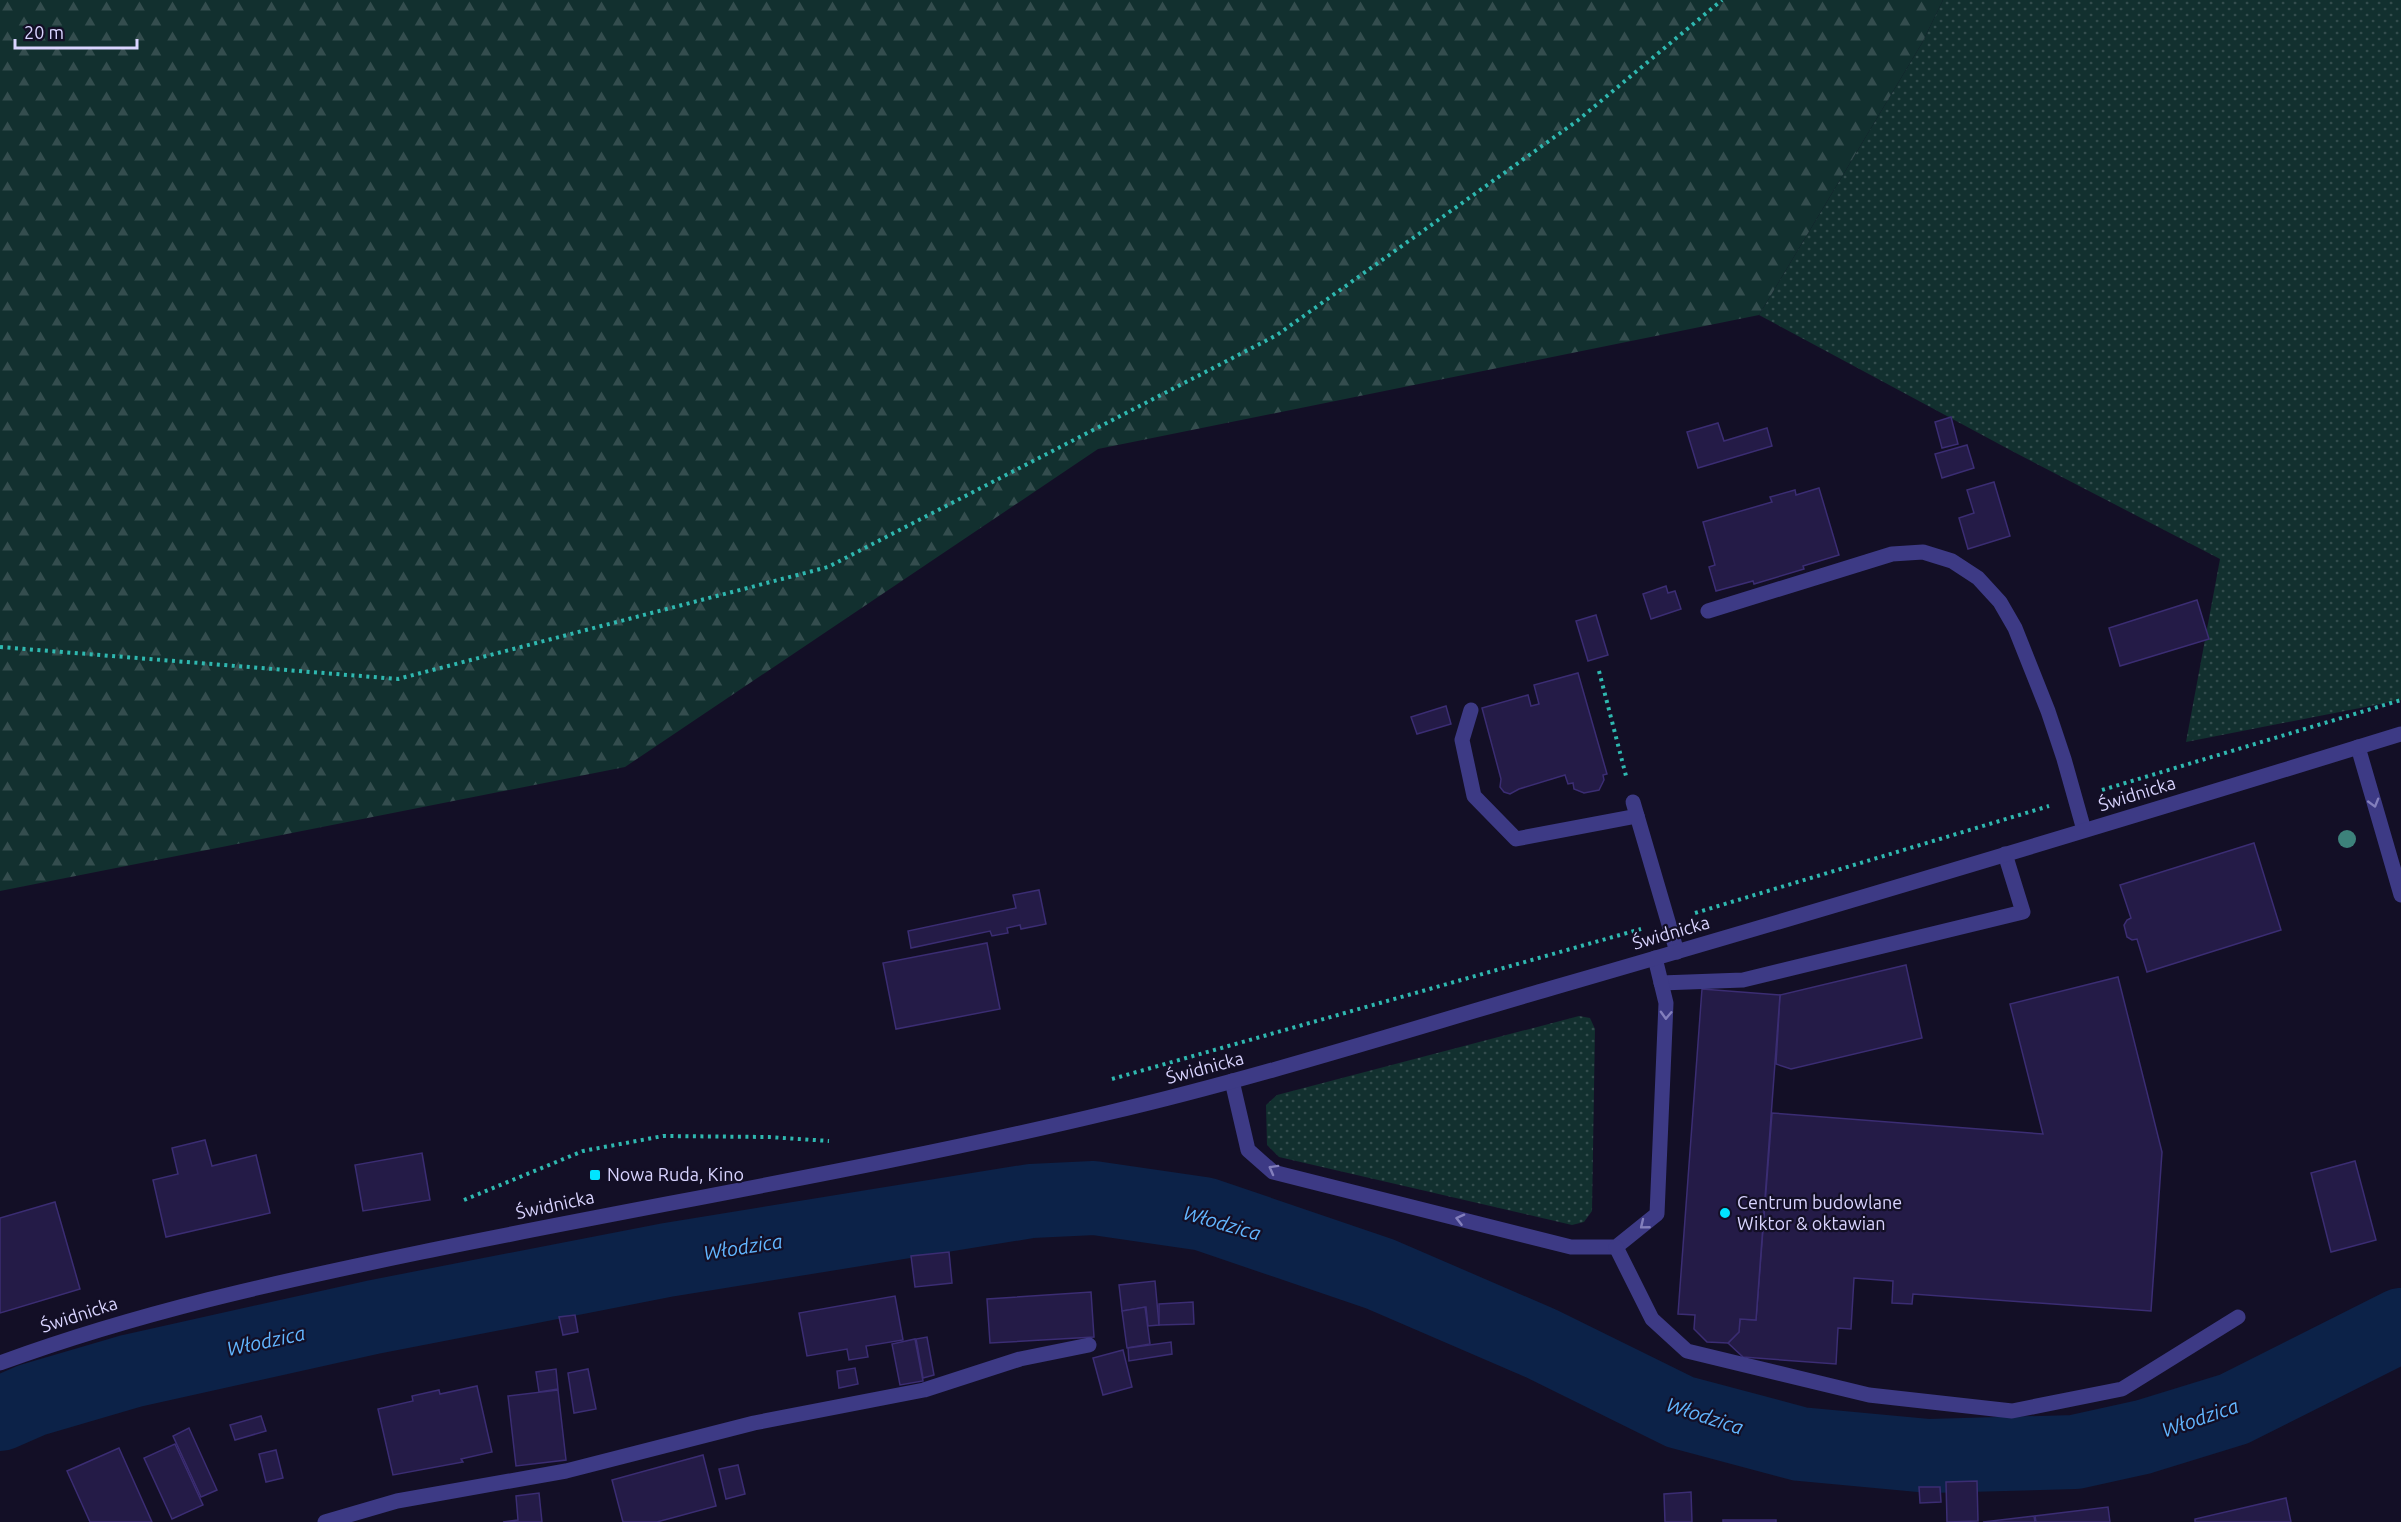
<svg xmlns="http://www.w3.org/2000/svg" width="2401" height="1522" font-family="Ubuntu,sans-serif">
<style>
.grass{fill:url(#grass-dots)}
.forest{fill:url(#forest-firs)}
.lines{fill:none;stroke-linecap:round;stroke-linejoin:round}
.river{stroke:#0c2248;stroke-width:74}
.building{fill:#241b47;stroke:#3b2d73;stroke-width:1.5}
.path{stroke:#2fb8b0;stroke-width:4;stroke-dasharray:3 4.5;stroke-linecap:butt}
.service{stroke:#3d3a85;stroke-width:15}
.tertiary{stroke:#3d3a85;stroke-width:15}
.tree{fill:#3d827b}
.oneway{stroke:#837fbc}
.poi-dot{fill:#00e5ff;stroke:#130f26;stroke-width:2}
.labels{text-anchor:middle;stroke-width:4.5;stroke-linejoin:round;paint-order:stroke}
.street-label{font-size:18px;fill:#d9d4ff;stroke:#130f26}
.poi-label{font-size:18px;fill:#d9d4ff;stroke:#130f26;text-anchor:start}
.water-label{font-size:20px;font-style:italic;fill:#62b6ff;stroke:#130f26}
</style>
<defs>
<pattern id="grass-dots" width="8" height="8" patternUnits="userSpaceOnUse" patternTransform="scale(1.5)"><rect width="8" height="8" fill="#12302f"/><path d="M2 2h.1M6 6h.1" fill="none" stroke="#344d4e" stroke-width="1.8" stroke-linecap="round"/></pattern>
<pattern id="forest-firs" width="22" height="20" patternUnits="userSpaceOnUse" patternTransform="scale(1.5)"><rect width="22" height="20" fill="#12302f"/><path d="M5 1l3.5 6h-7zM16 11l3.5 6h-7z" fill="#344d4e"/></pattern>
</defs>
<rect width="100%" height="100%" fill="#130f26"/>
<g class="grass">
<polygon points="1943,0 2401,0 2401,700 2186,742 2220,559 2012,451 1759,315 1922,43"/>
<polygon points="1579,1016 1590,1018 1595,1029 1592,1211 1584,1222 1572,1225 1279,1157 1267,1145 1266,1105 1277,1095"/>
</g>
<polygon class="forest" points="0,0 1943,0 1922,43 1759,315 1098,449 625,767 0,891"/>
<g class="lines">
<polyline class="river" points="0,1414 32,1400 131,1371 374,1317 667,1260 1031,1201 1094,1198 1204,1214 1380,1274 1540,1343 1680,1412 1800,1444 1929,1456 2075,1452 2143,1437 2234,1409 2401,1325"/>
</g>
<g class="building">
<polygon points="1951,417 1958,444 1942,448 1935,422"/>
<polygon points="1718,423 1724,441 1767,428 1772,446 1698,468 1687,432"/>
<polygon points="1967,445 1974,468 1942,478 1935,454"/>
<polygon points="1994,482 2010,536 1968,549 1959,518 1974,513 1967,490"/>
<polygon points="1819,488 1839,555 1803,566 1804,569 1754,584 1753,581 1716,591 1709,567 1715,565 1703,522 1772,502 1770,497 1795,490 1796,495"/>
<polygon points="1666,586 1668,593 1675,591 1681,609 1651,619 1643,594"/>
<polygon points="2197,600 2209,639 2120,666 2109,628"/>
<polygon points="1596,615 1608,655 1588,661 1576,621"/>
<polygon points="1578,673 1607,774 1603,775 1604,780 1599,790 1584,793 1574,789 1573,783 1568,784 1565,775 1519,789 1510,794 1504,792 1500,787 1501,779 1482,708 1528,695 1531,706 1539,704 1534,685"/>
<polygon points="1446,706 1451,724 1417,734 1411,717"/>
<polygon points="2254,843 2281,930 2147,972 2137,939 2132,940 2127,937 2124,925 2127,920 2131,918 2120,885"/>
<polygon points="1039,890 1046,924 1021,929 1020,925 1007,928 1008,933 992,936 990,931 911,948 908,931 1016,908 1013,895"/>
<polygon points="987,943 1000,1009 896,1029 883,963"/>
<polygon points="1906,965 1922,1038 1791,1069 1776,1064 1780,995"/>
<polygon points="2118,977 2162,1152 2151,1311 1913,1294 1912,1304 1892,1303 1893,1281 1854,1278 1851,1329 1838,1328 1836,1364 1743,1357 1728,1343 1739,1332 1740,1319 1756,1320 1772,1113 2043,1134 2010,1004"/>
<polygon points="1702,989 1780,995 1756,1320 1740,1319 1739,1332 1728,1343 1707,1342 1694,1329 1695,1315 1678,1314"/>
<polygon points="205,1140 212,1166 256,1155 270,1213 166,1237 153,1180 178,1174 172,1148"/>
<polygon points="422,1153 430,1200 363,1211 355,1165"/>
<polygon points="2355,1161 2376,1240 2331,1252 2311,1173"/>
<polygon points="55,1202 80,1289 0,1313 0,1218"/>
<polygon points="949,1252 952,1283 915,1287 911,1256"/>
<polygon points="1155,1281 1159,1325 1148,1326 1146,1307 1122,1311 1119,1285"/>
<polygon points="1091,1292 1094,1337 990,1343 987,1299"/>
<polygon points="895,1296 903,1340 866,1346 868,1357 849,1360 847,1349 807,1356 799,1313"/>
<polygon points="1193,1302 1194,1324 1159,1325 1159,1304"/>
<polygon points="1145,1307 1150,1344 1127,1348 1122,1311"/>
<polygon points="575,1315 578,1332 563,1335 559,1317"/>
<polygon points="927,1337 934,1375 923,1378 916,1339"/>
<polygon points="915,1339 923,1381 900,1385 892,1344"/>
<polygon points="1171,1342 1172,1354 1129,1361 1128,1348"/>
<polygon points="1123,1350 1132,1387 1103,1395 1093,1358"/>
<polygon points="855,1368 858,1384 839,1388 837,1371"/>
<polygon points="556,1369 558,1389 539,1392 536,1372"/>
<polygon points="588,1369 596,1409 574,1413 568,1373"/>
<polygon points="477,1386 492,1452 461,1459 463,1462 393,1475 378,1409 413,1401 412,1396 439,1390 440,1394"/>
<polygon points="558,1390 566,1460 516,1466 508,1396"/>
<polygon points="261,1416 266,1431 235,1440 230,1425"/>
<polygon points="189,1428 217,1490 201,1497 173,1436"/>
<polygon points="175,1444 203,1505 172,1519 144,1458"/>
<polygon points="119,1448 152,1522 90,1522 67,1471"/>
<polygon points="276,1450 283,1478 266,1482 259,1454"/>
<polygon points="703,1455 716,1506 657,1522 623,1522 612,1480"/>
<polygon points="738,1465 745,1494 726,1499 719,1469"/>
<polygon points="1977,1481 1978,1521 1947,1522 1946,1482"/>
<polygon points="1919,1487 1940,1487 1941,1502 1920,1503"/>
<polygon points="1691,1492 1692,1522 1665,1522 1664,1494"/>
<polygon points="539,1493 542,1522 503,1522 518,1520 516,1496"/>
<polygon points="2286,1498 2291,1522 2195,1522 2195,1519"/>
<polygon points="2108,1507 2110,1522 2036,1522 2035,1516"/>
<polygon points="2034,1516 2035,1522 1983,1522"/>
<rect x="1723" y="1520" width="53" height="2"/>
</g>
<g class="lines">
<g class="path">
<polyline points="0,647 398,679 828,567 1277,335 1577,121 1722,0"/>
<polyline points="1599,671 1626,776"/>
<polyline points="2102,790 2401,700"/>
<polyline points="1695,913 2049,806"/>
<polyline points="1112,1079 1641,929"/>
<polyline points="464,1200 583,1151 663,1136 769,1137 829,1141"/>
</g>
<g class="service">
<polyline points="1708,611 1892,554 1923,552 1952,561 1978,578 2000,602 2015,628 2048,711 2064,759 2084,830"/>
<polyline points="1471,710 1462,740 1474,796 1516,839 1637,816"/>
<polyline points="2358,747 2401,895"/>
<polyline points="1633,802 1677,952"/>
<polyline points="1661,983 1743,980 2023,912 2005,854"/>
<polyline points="1232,1081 1248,1150 1273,1172 1571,1247 1616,1247 1657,1214 1666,1003 1655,958"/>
<polyline points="1616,1247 1652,1319 1687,1351 1869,1395 2012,1411 2122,1389 2238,1317"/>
<polyline points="325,1522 397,1501 566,1471 754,1423 924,1390 1020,1359 1089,1345"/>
</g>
<path class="tertiary" d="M0 1363C139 1312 277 1282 422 1252 650 1205 881 1167 1107 1113 1257 1078 1404 1031 1552 988 1836 906 2119 821 2401 734"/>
</g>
<circle class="tree" cx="2347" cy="839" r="9"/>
<defs><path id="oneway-chevron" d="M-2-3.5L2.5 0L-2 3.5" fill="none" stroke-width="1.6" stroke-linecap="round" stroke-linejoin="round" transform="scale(1.5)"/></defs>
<g class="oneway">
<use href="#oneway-chevron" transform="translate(2374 803) rotate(74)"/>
<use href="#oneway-chevron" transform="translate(1666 1015) rotate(92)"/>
<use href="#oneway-chevron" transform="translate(1273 1169) rotate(-151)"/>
<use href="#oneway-chevron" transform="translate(1460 1219) rotate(-166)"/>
<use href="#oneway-chevron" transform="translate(1644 1225) rotate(141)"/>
</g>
<g class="poi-dot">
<rect x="589" y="1169" width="12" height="12" rx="3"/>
<circle cx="1725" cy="1213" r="6"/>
</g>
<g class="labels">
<g class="street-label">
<text transform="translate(2137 794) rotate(-17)" y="6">Świdnicka</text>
<text transform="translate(1671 933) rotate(-16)" y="6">Świdnicka</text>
<text transform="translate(1205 1068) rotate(-15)" y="6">Świdnicka</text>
<text transform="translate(555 1205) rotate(-12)" y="6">Świdnicka</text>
<text transform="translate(79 1315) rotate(-18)" y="6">Świdnicka</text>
</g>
<g class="poi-label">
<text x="607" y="1181">Nowa Ruda, Kino</text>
<text x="1737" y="1209">Centrum budowlane<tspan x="1737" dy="21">Wiktor &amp; oktawian</tspan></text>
</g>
<g class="water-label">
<text transform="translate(1222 1223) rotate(16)" y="7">Włodzica</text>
<text transform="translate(743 1247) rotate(-9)" y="7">Włodzica</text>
<text transform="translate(266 1341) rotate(-12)" y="7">Włodzica</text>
<text transform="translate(1705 1416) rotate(18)" y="7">Włodzica</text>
<text transform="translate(2200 1418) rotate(-19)" y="7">Włodzica</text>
</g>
</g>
<path d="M15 39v9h122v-9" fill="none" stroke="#d9d4ff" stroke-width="3"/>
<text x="24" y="39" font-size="18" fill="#d9d4ff" stroke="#130f26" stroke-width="4.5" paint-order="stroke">20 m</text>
</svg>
